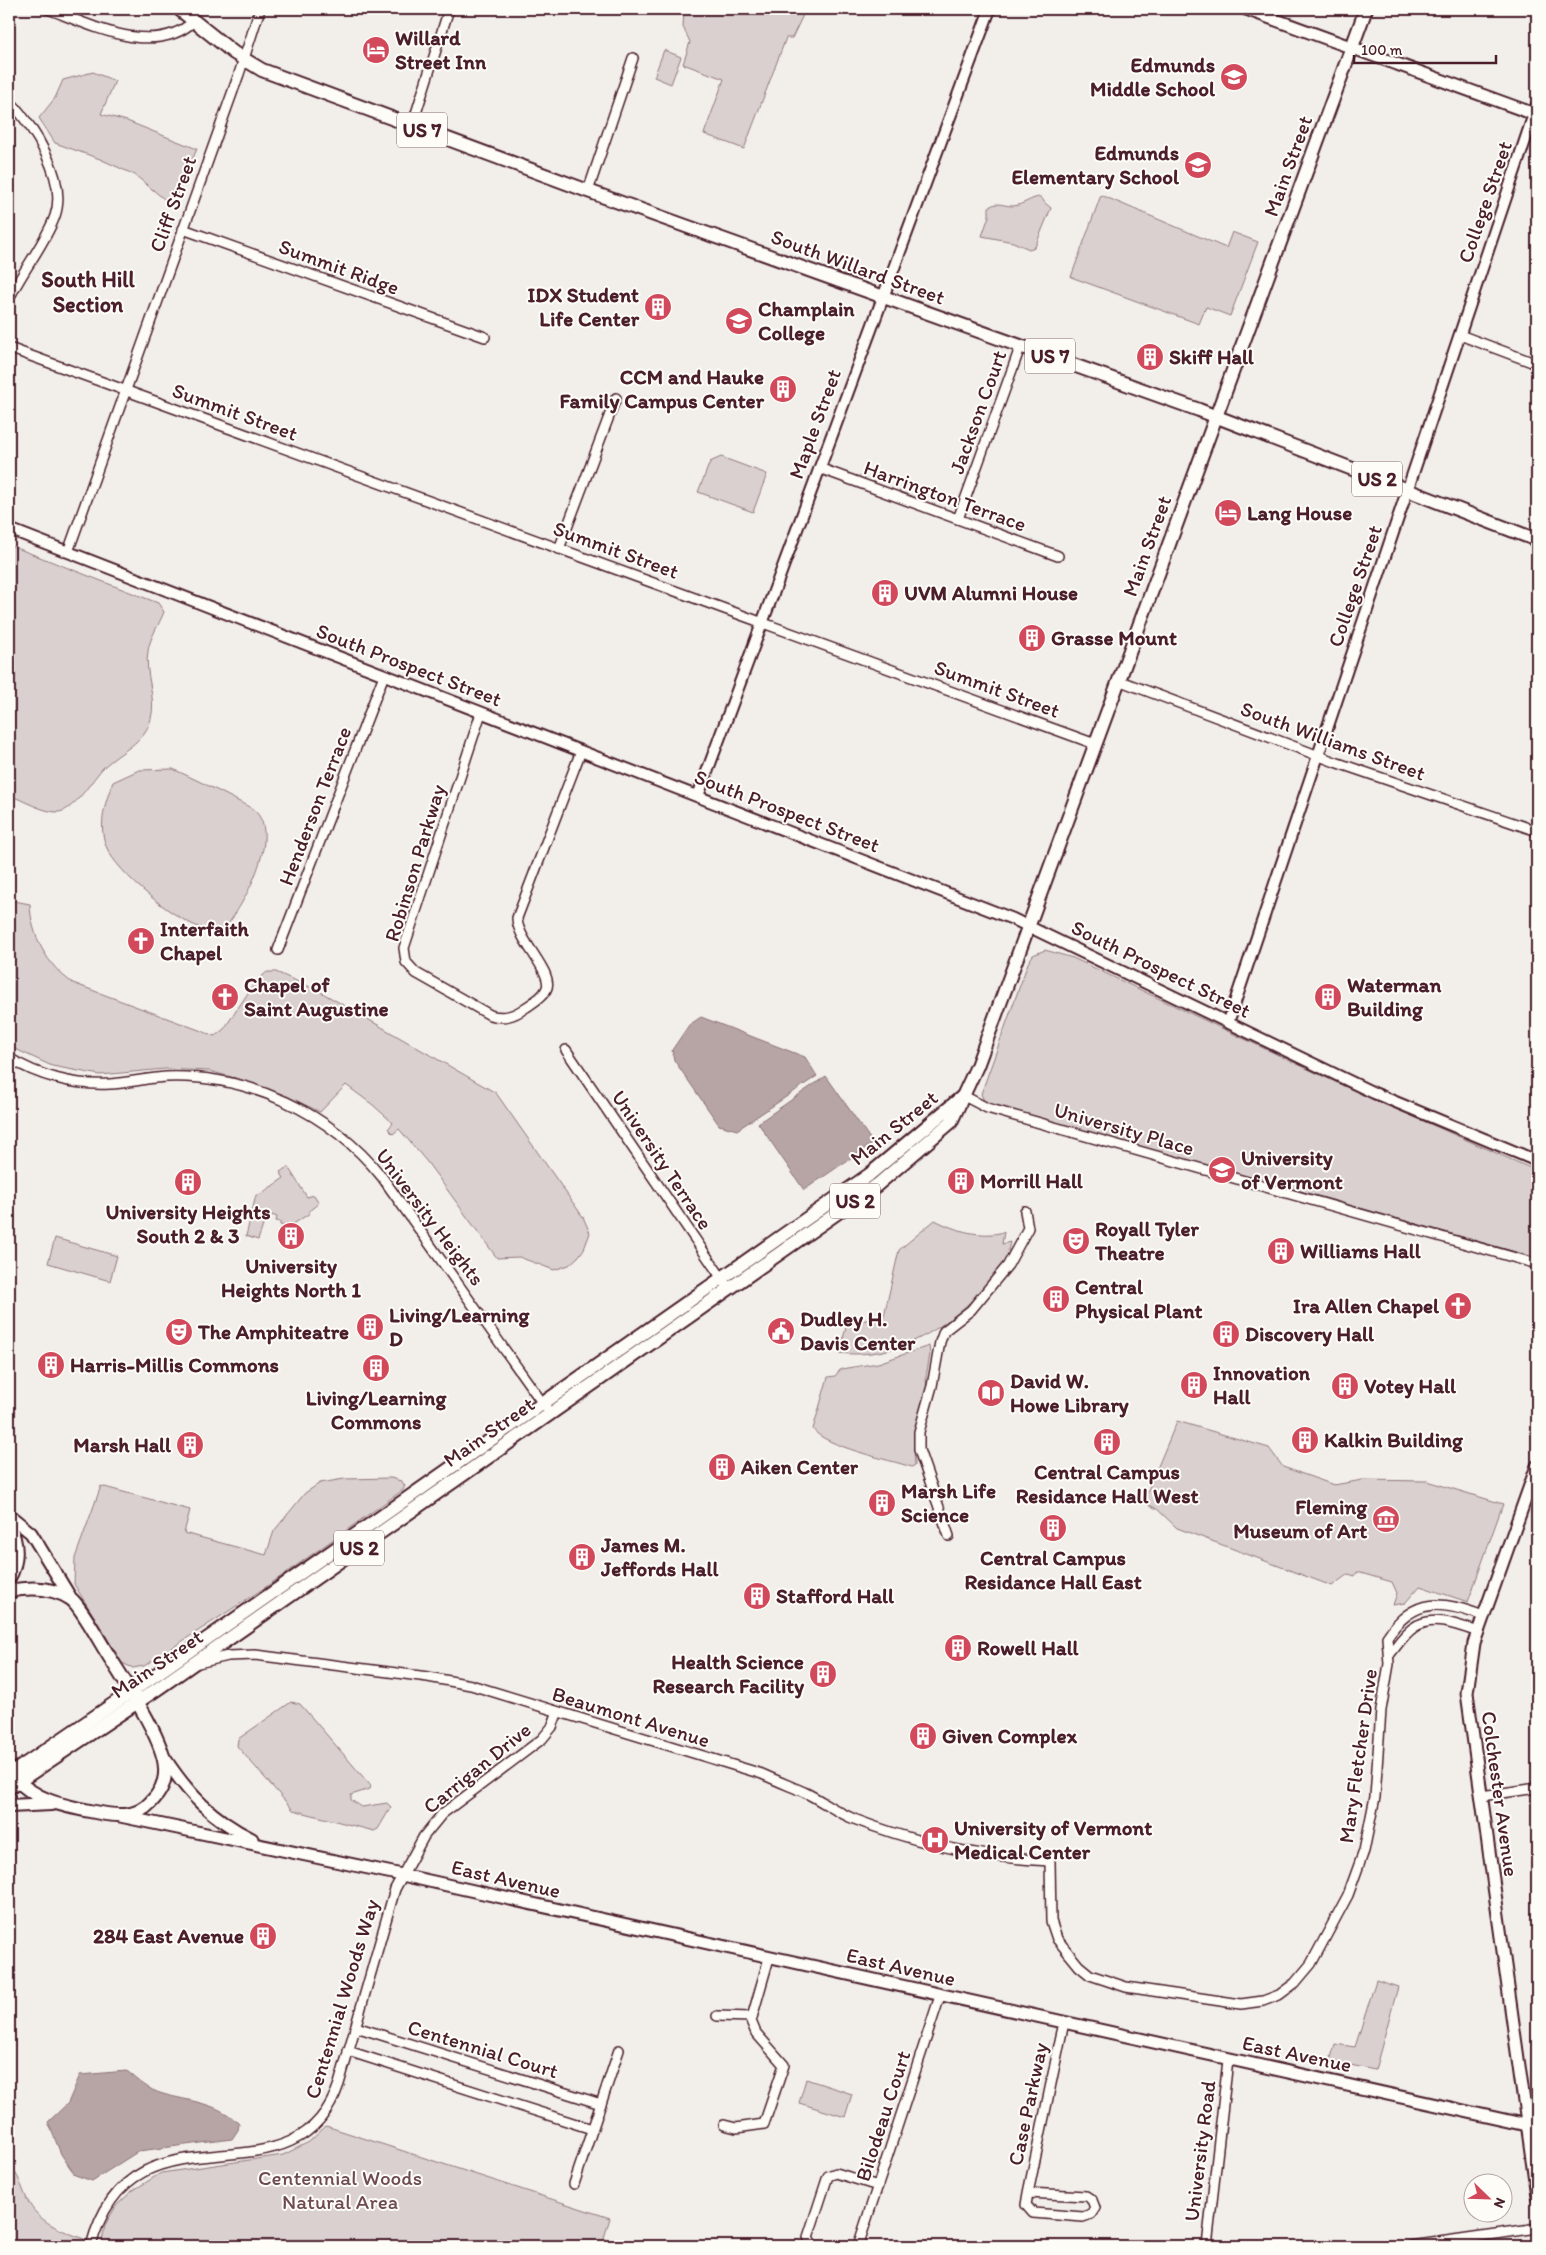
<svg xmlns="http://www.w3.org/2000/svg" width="1546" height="2255" font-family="Itim,sans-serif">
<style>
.green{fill:#d9d0cf;stroke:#92787d}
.water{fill:#b7a5a6;stroke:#8b6f75}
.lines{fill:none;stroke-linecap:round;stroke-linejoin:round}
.minor-casing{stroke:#4a1f2b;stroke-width:12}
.tertiary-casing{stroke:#4a1f2b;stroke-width:14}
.secondary-casing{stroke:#4a1f2b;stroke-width:15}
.primary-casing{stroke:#4a1f2b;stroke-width:16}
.minor{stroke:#fdfcf7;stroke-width:9}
.tertiary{stroke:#fdfcf7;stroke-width:10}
.secondary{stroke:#fdfcf7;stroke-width:11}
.primary{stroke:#fdfcf7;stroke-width:12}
.labels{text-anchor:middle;stroke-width:4;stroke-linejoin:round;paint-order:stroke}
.shield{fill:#fdfcf7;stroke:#806168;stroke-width:1}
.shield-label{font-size:20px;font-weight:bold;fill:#4a1f2b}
.poi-label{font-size:21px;font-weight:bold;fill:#4a1f2b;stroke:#fdfcf7;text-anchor:start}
.street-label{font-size:21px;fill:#4a1f2b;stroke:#fdfcf7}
.park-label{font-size:21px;fill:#6e4b54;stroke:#fdfcf7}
.neighbourhood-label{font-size:22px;font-weight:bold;fill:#4a1f2b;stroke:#fdfcf7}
</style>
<rect width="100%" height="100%" fill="#f2efeb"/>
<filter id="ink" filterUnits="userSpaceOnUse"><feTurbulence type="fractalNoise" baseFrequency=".02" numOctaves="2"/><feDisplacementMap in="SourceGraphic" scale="10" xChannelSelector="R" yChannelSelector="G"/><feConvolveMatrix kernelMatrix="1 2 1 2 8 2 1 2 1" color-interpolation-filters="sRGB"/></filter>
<g filter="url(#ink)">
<g class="green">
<polygon points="684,9 749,9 767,16 773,13 776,9 804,9 805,11 792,38 786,38 744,149 704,134 724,79 683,64 690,42 683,27"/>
<polygon points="664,50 681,57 671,84 654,77"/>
<polygon points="93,72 115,81 101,114 127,121 197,149 175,198 164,199 135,175 100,159 55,143 39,118 55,98 63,80"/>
<polygon points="1101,195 1226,248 1232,232 1258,242 1230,316 1206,307 1199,324 1071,277"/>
<path d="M1041 197 1045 203 1051 208 1035 247 1029 249 1013 242 982 236 989 216V207C998 201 1003 206 1013 206 1024 205 1031 197 1041 197Z"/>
<polygon points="721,457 767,474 753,512 698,492 710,462"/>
<path d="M9 545 158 603 164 612C159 625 150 637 148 651 144 673 157 697 151 719 144 743 121 751 104 767 93 778 75 810 59 812 44 813 23 800 9 795Z"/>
<path d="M173 769C195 779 217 790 238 801 243 804 251 807 255 811 282 836 243 907 224 929 219 929 213 930 208 930 180 925 116 873 106 846 98 825 105 802 113 782L139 770Z"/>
<path d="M9 900 30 904C31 935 47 966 73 983L215 1036 224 1029 256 981 267 972H276L319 991 496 1093 583 1217 590 1233 584 1249 578 1257 569 1265 554 1270 519 1257 497 1258 427 1162 399 1129 393 1134 388 1129 393 1123 373 1105 346 1085 320 1112 287 1096 242 1080 209 1071 165 1069 100 1075 52 1066 13 1048 9 1044Z"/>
<polygon points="1045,950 1073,958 1346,1087 1537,1171 1537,1258 985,1103 981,1094 1028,963 1033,955"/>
<polygon points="288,1167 307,1197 314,1195 319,1203 309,1211 310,1213 289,1227 280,1225 280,1222 276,1221 277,1217 272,1215 270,1218 266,1217 258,1240 246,1236 256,1195 259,1195 284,1178 280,1172"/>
<path d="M935 1220C956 1231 981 1238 1004 1232L1002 1244 1010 1242 1008 1251H1012C975 1309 911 1362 839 1353L847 1324 884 1316 899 1250Z"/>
<polygon points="55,1238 117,1256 110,1281 48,1263"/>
<path d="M929 1346 930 1354 926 1377 927 1392 914 1439 915 1465 912 1467C890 1460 823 1446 813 1429L828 1377 835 1376 841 1369 878 1363Z"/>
<polygon points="1177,1421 1269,1448 1283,1467 1334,1485 1362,1480 1427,1481 1503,1504 1468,1602 1420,1586 1405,1603 1393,1605 1397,1593 1392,1582 1357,1572 1355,1576 1348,1574 1332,1586 1177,1528 1157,1509 1143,1502"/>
<polygon points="391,1478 401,1481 405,1486 403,1490 269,1585 144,1666 133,1668 122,1663 74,1584 75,1558 101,1486 190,1510 184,1533 266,1555 274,1531 305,1493 320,1483 344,1479"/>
<polygon points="291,1702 300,1704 371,1786 370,1789 351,1795 351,1800 362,1807 387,1803 391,1807 378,1829 374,1831 293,1810 237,1746 238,1739"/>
<polygon points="1376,1980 1398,1987 1375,2070 1330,2061 1335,2044 1355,2047"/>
<polygon points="806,2079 852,2094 845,2117 799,2103"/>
<polygon points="326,2126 610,2218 604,2238 617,2246 101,2246 105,2225 116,2206 132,2191 161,2173 283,2155 309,2142"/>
<path d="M9 2165C19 2174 21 2187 27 2199 38 2223 61 2230 84 2239L82 2246H9Z"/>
</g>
<g class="water">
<polygon points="701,1017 805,1057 817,1076 737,1130 719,1125 674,1060 672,1050 689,1025"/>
<polygon points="826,1076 873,1143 804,1190 758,1123"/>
<path d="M127 2071C138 2080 148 2090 163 2094 188 2101 220 2103 239 2124L238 2130 232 2139 139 2151 92 2181 75 2175 61 2154 48 2122 68 2103 80 2075Z"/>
</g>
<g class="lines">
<g class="minor-casing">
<g id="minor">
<path d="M48 9C91 25 154 58 194 21"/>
<path d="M9 100C33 126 68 179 55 216 45 244 22 271 9 299"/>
<polyline points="412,126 449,9"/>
<polyline points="588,191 633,58"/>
<polyline points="183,229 485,337"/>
<polyline points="1460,335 1537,364"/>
<polyline points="9,348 1095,744"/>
<polyline points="819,468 1058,556"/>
<polyline points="958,519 1021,345"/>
<polyline points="559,549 616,398"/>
<polyline points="68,552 239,74 260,9"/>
<polyline points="1118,680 1335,762 1537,831"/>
<path d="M481 713 404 948 406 962 416 973 490 1015C504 1019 514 1016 525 1008 532 1003 542 998 546 990 556 974 517 941 517 918L581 751"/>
<polyline points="278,950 384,675"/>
<polyline points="566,1050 725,1283"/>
<path d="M9 1058C38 1076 75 1086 110 1084 129 1083 147 1078 166 1077 249 1074 331 1113 382 1177L546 1408"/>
<polyline points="964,1096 987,1108 1537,1264"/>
<polyline points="949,1536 919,1450 919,1432 932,1386 940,1342 944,1331 971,1310 1008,1265 1028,1228 1025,1211"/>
<path d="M1389 1655C1397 1646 1403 1635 1413 1628 1432 1614 1458 1625 1478 1632"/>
<path d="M198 1663 228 1656 255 1655 428 1677 471 1685 762 1774C775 1780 790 1786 804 1792 821 1800 836 1812 854 1819 918 1844 982 1858 1050 1861L1051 1921 1057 1939 1079 1966 1090 1975 1126 1987 1241 2004 1263 2001 1279 1995 1295 1983 1311 1964 1348 1895 1364 1851 1375 1797 1381 1710 1389 1664 1387 1637C1414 1596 1443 1601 1483 1616"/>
<polyline points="1481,1796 1537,1788"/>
<polyline points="717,2016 752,2017"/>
<polyline points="356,2027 601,2104"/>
<polyline points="348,2051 592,2129"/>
<polyline points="724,2125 736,2128 764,2124 784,2065 756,2033 751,2021 769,1958"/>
<polyline points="574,2184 619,2050"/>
<polyline points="1028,2193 1086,2196 1092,2200 1095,2208 1091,2214 1083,2217 1033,2213 1026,2205 1028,2193 1061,2036 1064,2023"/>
<path d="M91 2246C132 2090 295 2215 339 2084L395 1889 424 1836 442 1814 542 1739 552 1727 557 1714"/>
<polyline points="813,2246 808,2237 828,2176 836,2173 878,2186"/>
<polyline points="858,2246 940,1996"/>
<polyline points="1207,2246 1228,2060"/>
<polyline points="1411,2246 1537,2228"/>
</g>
</g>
<g class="tertiary-casing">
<g id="tertiary">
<polyline points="9,529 1013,919 1374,1093 1537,1161"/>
<polyline points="698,796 990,9"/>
<polyline points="1228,1023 1537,105"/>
</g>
</g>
<g class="secondary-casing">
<g id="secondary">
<polyline points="1246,9 1537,115"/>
<polyline points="1537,1466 1474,1643 1467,1693 1537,2195"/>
<polyline points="9,1515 31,1533 72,1600"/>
<path d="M9 1523C18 1542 20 1560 9 1579"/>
<path d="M164 1757C189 1795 211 1818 252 1839"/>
<polyline points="120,1816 402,1875 1527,2125"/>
</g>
</g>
<g class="primary-casing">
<g id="primary">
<polyline points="179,9 234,53 262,70 588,191 1199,410 1537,540"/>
<path d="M9 1591C29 1587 53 1587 71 1599 80 1605 100 1642 107 1653 123 1679 164 1739 165 1768 166 1781 160 1793 151 1802 136 1819 115 1816 95 1812 64 1806 35 1801 13 1776"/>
<polyline points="9,1775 131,1692 869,1175 962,1097"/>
<polyline points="9,1788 157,1689 877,1185 951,1122 977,1066 1366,9"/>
<polyline points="9,1806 51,1804"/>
</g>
</g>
<use href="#minor" class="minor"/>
<use href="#tertiary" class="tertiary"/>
<use href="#secondary" class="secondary"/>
<use href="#primary" class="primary"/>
</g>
</g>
<defs>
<g id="hotel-disc" transform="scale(1.4375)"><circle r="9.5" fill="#d1495b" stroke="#fdfcf7"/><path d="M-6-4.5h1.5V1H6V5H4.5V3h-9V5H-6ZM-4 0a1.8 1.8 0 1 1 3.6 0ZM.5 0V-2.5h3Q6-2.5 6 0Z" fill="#fff"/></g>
<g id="school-disc" transform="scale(1.4375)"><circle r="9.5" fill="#d1495b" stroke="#fdfcf7"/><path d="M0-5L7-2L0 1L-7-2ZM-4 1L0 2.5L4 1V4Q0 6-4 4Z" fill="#fff"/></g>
<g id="building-disc" transform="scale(1.4375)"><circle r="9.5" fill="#d1495b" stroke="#fdfcf7"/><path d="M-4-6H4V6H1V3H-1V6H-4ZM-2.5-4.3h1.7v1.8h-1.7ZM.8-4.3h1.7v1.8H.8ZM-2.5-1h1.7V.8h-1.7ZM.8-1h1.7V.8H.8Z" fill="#fff"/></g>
<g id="university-disc" transform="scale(1.4375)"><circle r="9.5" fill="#d1495b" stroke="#fdfcf7"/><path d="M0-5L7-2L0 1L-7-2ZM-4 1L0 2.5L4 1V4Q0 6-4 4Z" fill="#fff"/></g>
<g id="church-disc" transform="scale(1.4375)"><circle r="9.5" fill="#d1495b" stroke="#fdfcf7"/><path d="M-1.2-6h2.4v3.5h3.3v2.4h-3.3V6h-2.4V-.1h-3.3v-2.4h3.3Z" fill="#fff"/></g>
<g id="theatre-disc" transform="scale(1.4375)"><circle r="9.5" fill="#d1495b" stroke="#fdfcf7"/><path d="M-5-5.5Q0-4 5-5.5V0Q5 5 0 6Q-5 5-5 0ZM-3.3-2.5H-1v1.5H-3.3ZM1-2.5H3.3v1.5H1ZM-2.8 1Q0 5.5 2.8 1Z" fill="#fff"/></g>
<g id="civic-disc" transform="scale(1.4375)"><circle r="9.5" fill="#d1495b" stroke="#fdfcf7"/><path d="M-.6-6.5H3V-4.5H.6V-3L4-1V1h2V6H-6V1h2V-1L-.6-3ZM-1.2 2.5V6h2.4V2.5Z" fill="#fff"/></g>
<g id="library-disc" transform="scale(1.4375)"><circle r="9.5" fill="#d1495b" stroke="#fdfcf7"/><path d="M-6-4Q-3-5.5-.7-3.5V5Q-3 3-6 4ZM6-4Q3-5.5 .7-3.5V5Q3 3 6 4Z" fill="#fff"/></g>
<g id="museum-disc" transform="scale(1.4375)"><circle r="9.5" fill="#d1495b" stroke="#fdfcf7"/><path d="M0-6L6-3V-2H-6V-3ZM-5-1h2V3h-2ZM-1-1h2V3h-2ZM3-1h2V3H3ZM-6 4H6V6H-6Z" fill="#fff"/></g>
<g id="hospital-disc" transform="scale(1.4375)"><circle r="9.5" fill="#d1495b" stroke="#fdfcf7"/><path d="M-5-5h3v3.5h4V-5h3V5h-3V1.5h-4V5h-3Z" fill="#fff"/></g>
</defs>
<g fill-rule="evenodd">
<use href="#hotel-disc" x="376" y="50"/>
<use href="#school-disc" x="1234" y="77"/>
<use href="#school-disc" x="1198" y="165"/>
<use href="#building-disc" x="658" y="307"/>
<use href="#university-disc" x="739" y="321"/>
<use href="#building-disc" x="1150" y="357"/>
<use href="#building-disc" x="783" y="389"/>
<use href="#hotel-disc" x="1228" y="513"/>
<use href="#building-disc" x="885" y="593"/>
<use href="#building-disc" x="1032" y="638"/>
<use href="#church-disc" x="141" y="941"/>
<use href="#church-disc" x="225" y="997"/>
<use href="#building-disc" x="1328" y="997"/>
<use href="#university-disc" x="1222" y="1170"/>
<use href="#building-disc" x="961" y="1181"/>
<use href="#building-disc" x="188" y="1182"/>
<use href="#building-disc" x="291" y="1236"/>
<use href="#theatre-disc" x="1076" y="1241"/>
<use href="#building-disc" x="1281" y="1251"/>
<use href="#building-disc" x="1056" y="1299"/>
<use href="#church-disc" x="1458" y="1306"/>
<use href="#building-disc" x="370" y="1327"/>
<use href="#civic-disc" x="781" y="1331"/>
<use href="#theatre-disc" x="179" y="1332"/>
<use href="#building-disc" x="1226" y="1334"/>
<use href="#building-disc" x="51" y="1365"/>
<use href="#building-disc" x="376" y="1368"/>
<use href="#building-disc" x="1194" y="1385"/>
<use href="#building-disc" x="1345" y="1386"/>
<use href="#library-disc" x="991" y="1393"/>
<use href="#building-disc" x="1305" y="1440"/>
<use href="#building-disc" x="1107" y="1442"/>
<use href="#building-disc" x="190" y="1445"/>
<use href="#building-disc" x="722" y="1467"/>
<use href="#building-disc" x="882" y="1503"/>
<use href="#museum-disc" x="1386" y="1519"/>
<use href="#building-disc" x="1053" y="1528"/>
<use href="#building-disc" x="582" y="1557"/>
<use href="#building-disc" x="757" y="1596"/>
<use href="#building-disc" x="958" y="1648"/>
<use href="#building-disc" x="823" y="1674"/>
<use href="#building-disc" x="923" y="1736"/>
<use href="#hospital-disc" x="935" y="1840"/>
<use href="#building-disc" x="263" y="1936"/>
</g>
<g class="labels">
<g class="shield">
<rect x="397" y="112.5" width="50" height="35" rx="4"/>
<rect x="1025" y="338.5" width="50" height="35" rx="4"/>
<rect x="1352" y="461.5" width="50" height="35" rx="4"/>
<rect x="830" y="1183.5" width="50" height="35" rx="4"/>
<rect x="334" y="1530.5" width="50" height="35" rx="4"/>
</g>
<g class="shield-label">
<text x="422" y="137">US 7</text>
<text x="1050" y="363">US 7</text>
<text x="1377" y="486">US 2</text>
<text x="855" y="1208">US 2</text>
<text x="359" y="1555">US 2</text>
</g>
<g class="poi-label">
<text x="395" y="45">Willard<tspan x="395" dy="24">Street Inn</tspan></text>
<text x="1215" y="72" text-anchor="end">Edmunds<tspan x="1215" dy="24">Middle School</tspan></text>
<text x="1179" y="160" text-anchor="end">Edmunds<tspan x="1179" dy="24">Elementary School</tspan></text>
<text x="639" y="302" text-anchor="end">IDX Student<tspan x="639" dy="24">Life Center</tspan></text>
<text x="758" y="316">Champlain<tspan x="758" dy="24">College</tspan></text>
<text x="1169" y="364">Skiff Hall</text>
<text x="764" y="384" text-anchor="end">CCM and Hauke<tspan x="764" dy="24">Family Campus Center</tspan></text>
<text x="1247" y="520">Lang House</text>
<text x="904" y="600">UVM Alumni House</text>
<text x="1051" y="645">Grasse Mount</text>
<text x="160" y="936">Interfaith<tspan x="160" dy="24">Chapel</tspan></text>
<text x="244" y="992">Chapel of<tspan x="244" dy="24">Saint Augustine</tspan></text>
<text x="1347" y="992">Waterman<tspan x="1347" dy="24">Building</tspan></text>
<text x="1241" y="1165">University<tspan x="1241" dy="24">of Vermont</tspan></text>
<text x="980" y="1188">Morrill Hall</text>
<text x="188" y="1219" text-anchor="middle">University Heights<tspan x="188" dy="24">South 2 &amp; 3</tspan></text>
<text x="1095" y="1236">Royall Tyler<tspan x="1095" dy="24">Theatre</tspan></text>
<text x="1300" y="1258">Williams Hall</text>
<text x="291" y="1273" text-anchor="middle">University<tspan x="291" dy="24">Heights North 1</tspan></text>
<text x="1075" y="1294">Central<tspan x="1075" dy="24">Physical Plant</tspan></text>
<text x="1439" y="1313" text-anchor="end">Ira Allen Chapel</text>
<text x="389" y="1322">Living/Learning<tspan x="389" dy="24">D</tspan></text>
<text x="800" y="1326">Dudley H.<tspan x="800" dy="24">Davis Center</tspan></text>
<text x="198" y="1339">The Amphiteatre</text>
<text x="1245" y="1341">Discovery Hall</text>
<text x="70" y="1372">Harris-Millis Commons</text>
<text x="1213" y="1380">Innovation<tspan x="1213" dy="24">Hall</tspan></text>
<text x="1010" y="1388">David W.<tspan x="1010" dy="24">Howe Library</tspan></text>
<text x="1364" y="1393">Votey Hall</text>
<text x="376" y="1405" text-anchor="middle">Living/Learning<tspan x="376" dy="24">Commons</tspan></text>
<text x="1324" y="1447">Kalkin Building</text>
<text x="171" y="1452" text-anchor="end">Marsh Hall</text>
<text x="741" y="1474">Aiken Center</text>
<text x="1107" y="1479" text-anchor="middle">Central Campus<tspan x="1107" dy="24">Residance Hall West</tspan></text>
<text x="901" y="1498">Marsh Life<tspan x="901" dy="24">Science</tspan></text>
<text x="1367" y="1514" text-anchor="end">Fleming<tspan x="1367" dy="24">Museum of Art</tspan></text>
<text x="601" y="1552">James M.<tspan x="601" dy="24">Jeffords Hall</tspan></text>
<text x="1053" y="1565" text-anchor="middle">Central Campus<tspan x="1053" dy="24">Residance Hall East</tspan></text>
<text x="776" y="1603">Stafford Hall</text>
<text x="977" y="1655">Rowell Hall</text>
<text x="804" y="1669" text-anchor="end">Health Science<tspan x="804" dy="24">Research Facility</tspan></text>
<text x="942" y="1743">Given Complex</text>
<text x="954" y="1835">University of Vermont<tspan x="954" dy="24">Medical Center</tspan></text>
<text x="244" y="1943" text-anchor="end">284 East Avenue</text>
</g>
<g class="street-label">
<text transform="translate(1288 166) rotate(-70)" y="7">Main Street</text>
<text transform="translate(1485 202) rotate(-71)" y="7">College Street</text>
<text transform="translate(173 204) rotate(-70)" y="7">Cliff Street</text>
<text transform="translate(339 267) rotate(20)" y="7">Summit Ridge</text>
<text transform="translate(858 267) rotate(20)" y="7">South Willard Street</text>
<text transform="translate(235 412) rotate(20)" y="7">Summit Street</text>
<text transform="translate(978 412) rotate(-70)" y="7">Jackson Court</text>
<text transform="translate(815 424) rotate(-70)" y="7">Maple Street</text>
<text transform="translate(945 496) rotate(20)" y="7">Harrington Terrace</text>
<text transform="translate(1147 546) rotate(-70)" y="7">Main Street</text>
<text transform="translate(616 550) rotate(20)" y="7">Summit Street</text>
<text transform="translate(1355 586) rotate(-71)" y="7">College Street</text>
<text transform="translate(409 665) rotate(21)" y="7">South Prospect Street</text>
<text transform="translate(997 689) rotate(20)" y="7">Summit Street</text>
<text transform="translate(1333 741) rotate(20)" y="7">South Williams Street</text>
<text transform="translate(315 806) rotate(-69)" y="7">Henderson Terrace</text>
<text transform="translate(787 811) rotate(21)" y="7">South Prospect Street</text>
<text transform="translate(415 863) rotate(-73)" y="7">Robinson Parkway</text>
<text transform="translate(1161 969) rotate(26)" y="7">South Prospect Street</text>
<text transform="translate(894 1128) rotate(-39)" y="7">Main Street</text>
<text transform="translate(1124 1129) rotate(16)" y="7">University Place</text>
<text transform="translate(662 1160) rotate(56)" y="7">University Terrace</text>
<text transform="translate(430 1217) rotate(53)" y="7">University Heights</text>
<text transform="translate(489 1432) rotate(-35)" y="7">Main Street</text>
<text transform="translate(157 1664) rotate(-34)" y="7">Main Street</text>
<text transform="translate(631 1717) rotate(17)" y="7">Beaumont Avenue</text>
<text transform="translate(1358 1756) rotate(-82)" y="7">Mary Fletcher Drive</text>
<text transform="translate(477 1768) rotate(-39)" y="7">Carrigan Drive</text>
<text transform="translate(1500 1794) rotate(82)" y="7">Colchester Avenue</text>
<text transform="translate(506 1879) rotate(13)" y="7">East Avenue</text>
<text transform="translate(901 1967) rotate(13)" y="7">East Avenue</text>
<text transform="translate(342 1999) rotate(-73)" y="7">Centennial Woods Way</text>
<text transform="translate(483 2049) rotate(17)" y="7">Centennial Court</text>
<text transform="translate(1297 2054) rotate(12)" y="7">East Avenue</text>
<text transform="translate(1028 2104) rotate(-78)" y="7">Case Parkway</text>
<text transform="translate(883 2116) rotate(-72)" y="7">Bilodeau Court</text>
<text transform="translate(1200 2151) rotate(-83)" y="7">University Road</text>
</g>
<g class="park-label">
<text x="340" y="2185">Centennial Woods<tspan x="340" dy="24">Natural Area</tspan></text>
</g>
<g class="neighbourhood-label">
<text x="88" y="287">South Hill<tspan x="88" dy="25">Section</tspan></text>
</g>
</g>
<rect width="1546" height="2255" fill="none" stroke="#fdfcf7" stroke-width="30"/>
<rect x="15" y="15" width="1516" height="2225" fill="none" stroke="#4a1f2b" stroke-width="2" filter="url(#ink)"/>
<g transform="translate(1488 2198) rotate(113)"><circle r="24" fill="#fdfcf7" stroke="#b5a4a5"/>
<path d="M0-4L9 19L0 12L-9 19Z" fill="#d1495b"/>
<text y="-8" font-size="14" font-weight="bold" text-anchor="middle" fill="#4a1f2b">N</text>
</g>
<path d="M1354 55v8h142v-8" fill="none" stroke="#4a1f2b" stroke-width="2.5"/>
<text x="1361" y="55" font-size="15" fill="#4a1f2b" stroke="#fdfcf7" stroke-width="4" paint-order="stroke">100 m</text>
</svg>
